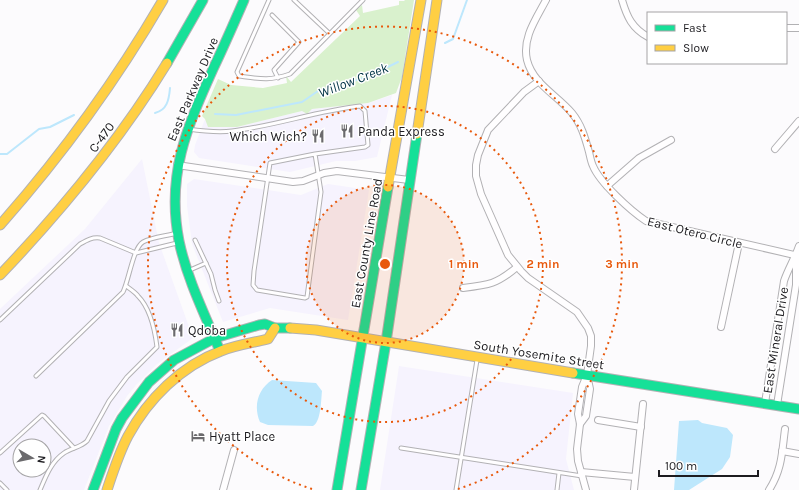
<svg xmlns="http://www.w3.org/2000/svg" width="799" height="490" font-family="Karla,sans-serif">
<style>
.built{fill:#f6f3fe;fill-rule:evenodd}
.green{fill:#d9f1cd}
.water{fill:#bde7fc}
.lines{fill:none;stroke-linecap:round;stroke-linejoin:round}
.stream{stroke:#bde7fc;stroke-width:2}
.lane-casing{stroke:#b2b1b4;stroke-width:5}
.street-casing{stroke:#b2b1b4;stroke-width:8}
.fast-casing{stroke:#b2b1b4;stroke-width:11}
.slow-casing{stroke:#b2b1b4;stroke-width:11}
.lane{stroke:#fffeff;stroke-width:3}
.street{stroke:#fffeff;stroke-width:6}
.fast{stroke:#16e098;stroke-width:9}
.slow{stroke:#ffcf43;stroke-width:9}
.ring{fill:none;stroke:#e8590c;stroke-width:2;stroke-dasharray:2 4}
.labels{text-anchor:middle;stroke-width:3;stroke-linejoin:round;paint-order:stroke}
.street-label{font-size:13px;fill:#1d1c20;stroke:#fff}
.poi-label{font-size:13px;fill:#1d1c20;stroke:#fff;text-anchor:start}
.water-label{font-size:14px;font-style:italic;fill:#003345;stroke:#fff}
.centre{fill:#e8590c;stroke:#fff;stroke-width:2}
.ring-label{font-size:12px;text-anchor:middle;font-weight:bold;fill:#e8590c;stroke:#fff;stroke-width:3;stroke-linejoin:round;paint-order:stroke}
</style>
<rect width="100%" height="100%" fill="#fcfbfd"/>
<g class="built">
<polygon points="392,95 377,157 355,161 336,161 290,172 199,158 194,152 195,145 205,119 237,127 302,111 307,114 312,109 368,103"/>
<path d="M142 159 159 243 193 338 157 364 136 385 127 396 109 426 84 490H0V309L85 229ZM20 446H44V470H20Z"/>
<polygon points="194,179 301,195 328,184 369,190 348,320 270,308 223,322 192,244 187,206 187,184"/>
<polygon points="399,366 573,393 566,459 574,490 380,490"/>
</g>
<polygon class="green" points="405,0 414,0 402,77 396,93 368,103 312,109 307,114 302,111 237,127 208,127 205,119 202,116 218,79 231,85 263,88 287,83 286,76 291,82 360,16 356,10 362,5 363,13 399,5 399,1 404,1"/>
<g class="water">
<path d="M272 380 316 383 322 391C321 400 321 422 313 426L268 425 260 422C253 406 258 389 272 380Z"/>
<polygon points="698,420 702,423 727,428 733,435 730,457 722,469 689,490 674,490 679,421"/>
</g>
<g class="lines">
<g class="stream">
<polyline points="445,43 453,39 467,0"/>
<path d="M155 113C167 110 169 100 170 88"/>
<polyline points="215,114 236,115 302,102 318,91 367,77 398,62"/>
<polyline points="0,154 7,154 39,129 50,127 74,115"/>
</g>
<g class="lane-casing">
<g id="lane">
<path d="M269 0 237 72 239 76C261 79 269 81 290 74L363 0"/>
<polyline points="294,0 329,33"/>
<polyline points="272,15 299,42 274,70 278,78"/>
<path d="M188 129C202 131 218 133 232 131 275 126 316 111 360 106L365 111 368 145 365 147 315 154 270 163 254 271 253 285 257 290 305 298 307 297 321 192 315 154"/>
<polyline points="195,240 211,274 215,290 219,301"/>
<polyline points="190,270 206,263"/>
<path d="M0 320 80 244C87 240 92 237 100 238L136 253 177 243"/>
<path d="M36 376 123 292C129 280 133 248 143 242 152 237 167 236 177 233"/>
<polyline points="401,448 582,476"/>
<polyline points="0,453 42,415 44,416 74,448"/>
<polyline points="0,483 7,490"/>
<path d="M40 490C46 476 51 462 64 453 72 448 81 447 87 441L109 401 127 377 157 347C155 331 150 308 138 296 135 292 130 289 126 286"/>
<polyline points="456,490 477,360"/>
<polyline points="557,490 559,473"/>
</g>
</g>
<g class="street-casing">
<g id="street">
<path d="M546 0C536 19 522 38 527 60 533 84 557 95 572 113 581 124 585 137 589 152 590 156 591 162 593 166 600 183 631 211 646 221L799 256"/>
<path d="M622 0C627 17 632 28 648 37"/>
<polyline points="786,28 799,28"/>
<polyline points="539,81 524,92 488,130 478,155 476,165 476,176 481,194 508,255 521,271 528,278 577,312 588,328 591,336 591,346 587,375 582,387 578,414 580,424 577,449 578,461 586,490"/>
<polyline points="775,149 799,121"/>
<polyline points="177,165 293,182 303,181 324,173 337,171 409,180"/>
<polyline points="607,186 639,158 671,140"/>
<path d="M463 288C489 285 497 284 517 267"/>
<polyline points="721,327 739,243"/>
<path d="M765 403 784 281C788 269 795 258 799 246"/>
<polyline points="777,405 796,285 796,257"/>
<polyline points="598,420 641,427"/>
<polyline points="580,424 586,416 590,389 587,375"/>
<polyline points="782,451 799,454"/>
<polyline points="581,472 635,477"/>
<polyline points="223,490 234,450"/>
<polyline points="634,490 643,404"/>
<path d="M769 490C782 470 782 452 785 429"/>
</g>
</g>
<g class="fast-casing">
<g id="fast">
<polyline points="167,63 203,0"/>
<path d="M220 351C205 315 187 279 179 241 166 175 187 127 213 69 224 46 234 23 244 0"/>
<polyline points="573,373 799,409"/>
<polyline points="93,490 116,429 122,418 149,382 174,360 215,338 259,325 265,324 275,328 290,328"/>
<polyline points="337,490 388,187"/>
<polyline points="361,490 386,342 417,134"/>
</g>
</g>
<g class="slow-casing">
<g id="slow">
<polyline points="417,134 437,0"/>
<polyline points="388,187 421,0"/>
<path d="M0 225C62 155 116 81 163 0"/>
<path d="M0 275C62 210 120 140 167 63"/>
<polyline points="290,328 316,330 573,373"/>
<path d="M107 490C113 472 119 453 128 436 148 399 181 366 221 351 236 345 252 343 268 339L275 328"/>
</g>
</g>
<use href="#lane" class="lane"/>
<use href="#street" class="street"/>
<use href="#fast" class="fast"/>
<use href="#slow" class="slow"/>
</g>
<circle cx="385" cy="264" r="79" fill="#e8590c" fill-opacity=".12"/>
<g class="ring">
<circle cx="385" cy="264" r="79"/>
<circle cx="385" cy="264" r="158"/>
<path d="M312 489A237 237 0 1 1 458 489"/>
</g>
<defs>
<g id="restaurant-bare" transform="scale(1.08)"><path d="M-5-6h1v4h1v-4h1v4h1v-4h1v5L-1.5 .5V6h-2V.5L-5-1ZM5-6V6H3V1.5H1.5Q1.5-4 5-6Z" fill="#6b6a6d" stroke="#fff" stroke-width="2.5" paint-order="stroke"/></g>
<g id="hotel-bare" transform="scale(1.08)"><path d="M-6-4.5h1.5V1H6V5H4.5V3h-9V5H-6ZM-4 0a1.8 1.8 0 1 1 3.6 0ZM.5 0V-2.5h3Q6-2.5 6 0Z" fill="#6b6a6d" stroke="#fff" stroke-width="2.5" paint-order="stroke"/></g>
</defs>
<g fill-rule="evenodd">
<use href="#restaurant-bare" x="347" y="131"/>
<use href="#restaurant-bare" x="318" y="136"/>
<use href="#restaurant-bare" x="177" y="330"/>
<use href="#hotel-bare" x="198" y="436"/>
</g>
<g class="labels">
<g class="street-label">
<text transform="translate(192 89) rotate(-67)" y="5">East Parkway Drive</text>
<text transform="translate(101 137) rotate(-54)" y="5">C-470</text>
<text transform="translate(695 232) rotate(14)" y="5">East Otero Circle</text>
<text transform="translate(366 243) rotate(-80)" y="5">East County Line Road</text>
<text transform="translate(775 340) rotate(-81)" y="5">East Mineral Drive</text>
<text transform="translate(539 354) rotate(9)" y="5">South Yosemite Street</text>
</g>
<g class="poi-label">
<text x="358" y="136">Panda Express</text>
<text x="307" y="141" text-anchor="end">Which Wich?</text>
<text x="188" y="335">Qdoba</text>
<text x="209" y="441">Hyatt Place</text>
</g>
<g class="water-label">
<text transform="translate(353 80) rotate(-21)" y="5">Willow Creek</text>
</g>
</g>
<circle cx="385" cy="264" r="6" class="centre"/>
<g class="ring-label">
<text x="464" y="268">1 min</text>
<text x="543" y="268">2 min</text>
<text x="622" y="268">3 min</text>
</g>
<rect x="647" y="12" width="140" height="52" fill="#ffffff" stroke="#a5a4a6"/>
<rect x="655" y="25" width="20" height="6" fill="#16e098" stroke="#a5a4a6"/>
<text x="683" y="32" font-size="12" fill="#1d1c20">Fast</text>
<rect x="655" y="45" width="20" height="6" fill="#ffcf43" stroke="#a5a4a6"/>
<text x="683" y="52" font-size="12" fill="#1d1c20">Slow</text>
<g transform="translate(32 458) rotate(99)"><circle r="19" fill="#ffffff" stroke="#a5a4a6"/>
<path d="M0-3L7 15L0 10L-7 15Z" fill="#6b6a6d"/>
<text y="-6" font-size="11" font-weight="bold" text-anchor="middle" fill="#1d1c20">N</text>
</g>
<path d="M659 470v6h99v-6" fill="none" stroke="#1d1c20" stroke-width="2"/>
<text x="665" y="470" font-size="12" fill="#1d1c20" stroke="#ffffff" stroke-width="3" paint-order="stroke">100 m</text>
</svg>
